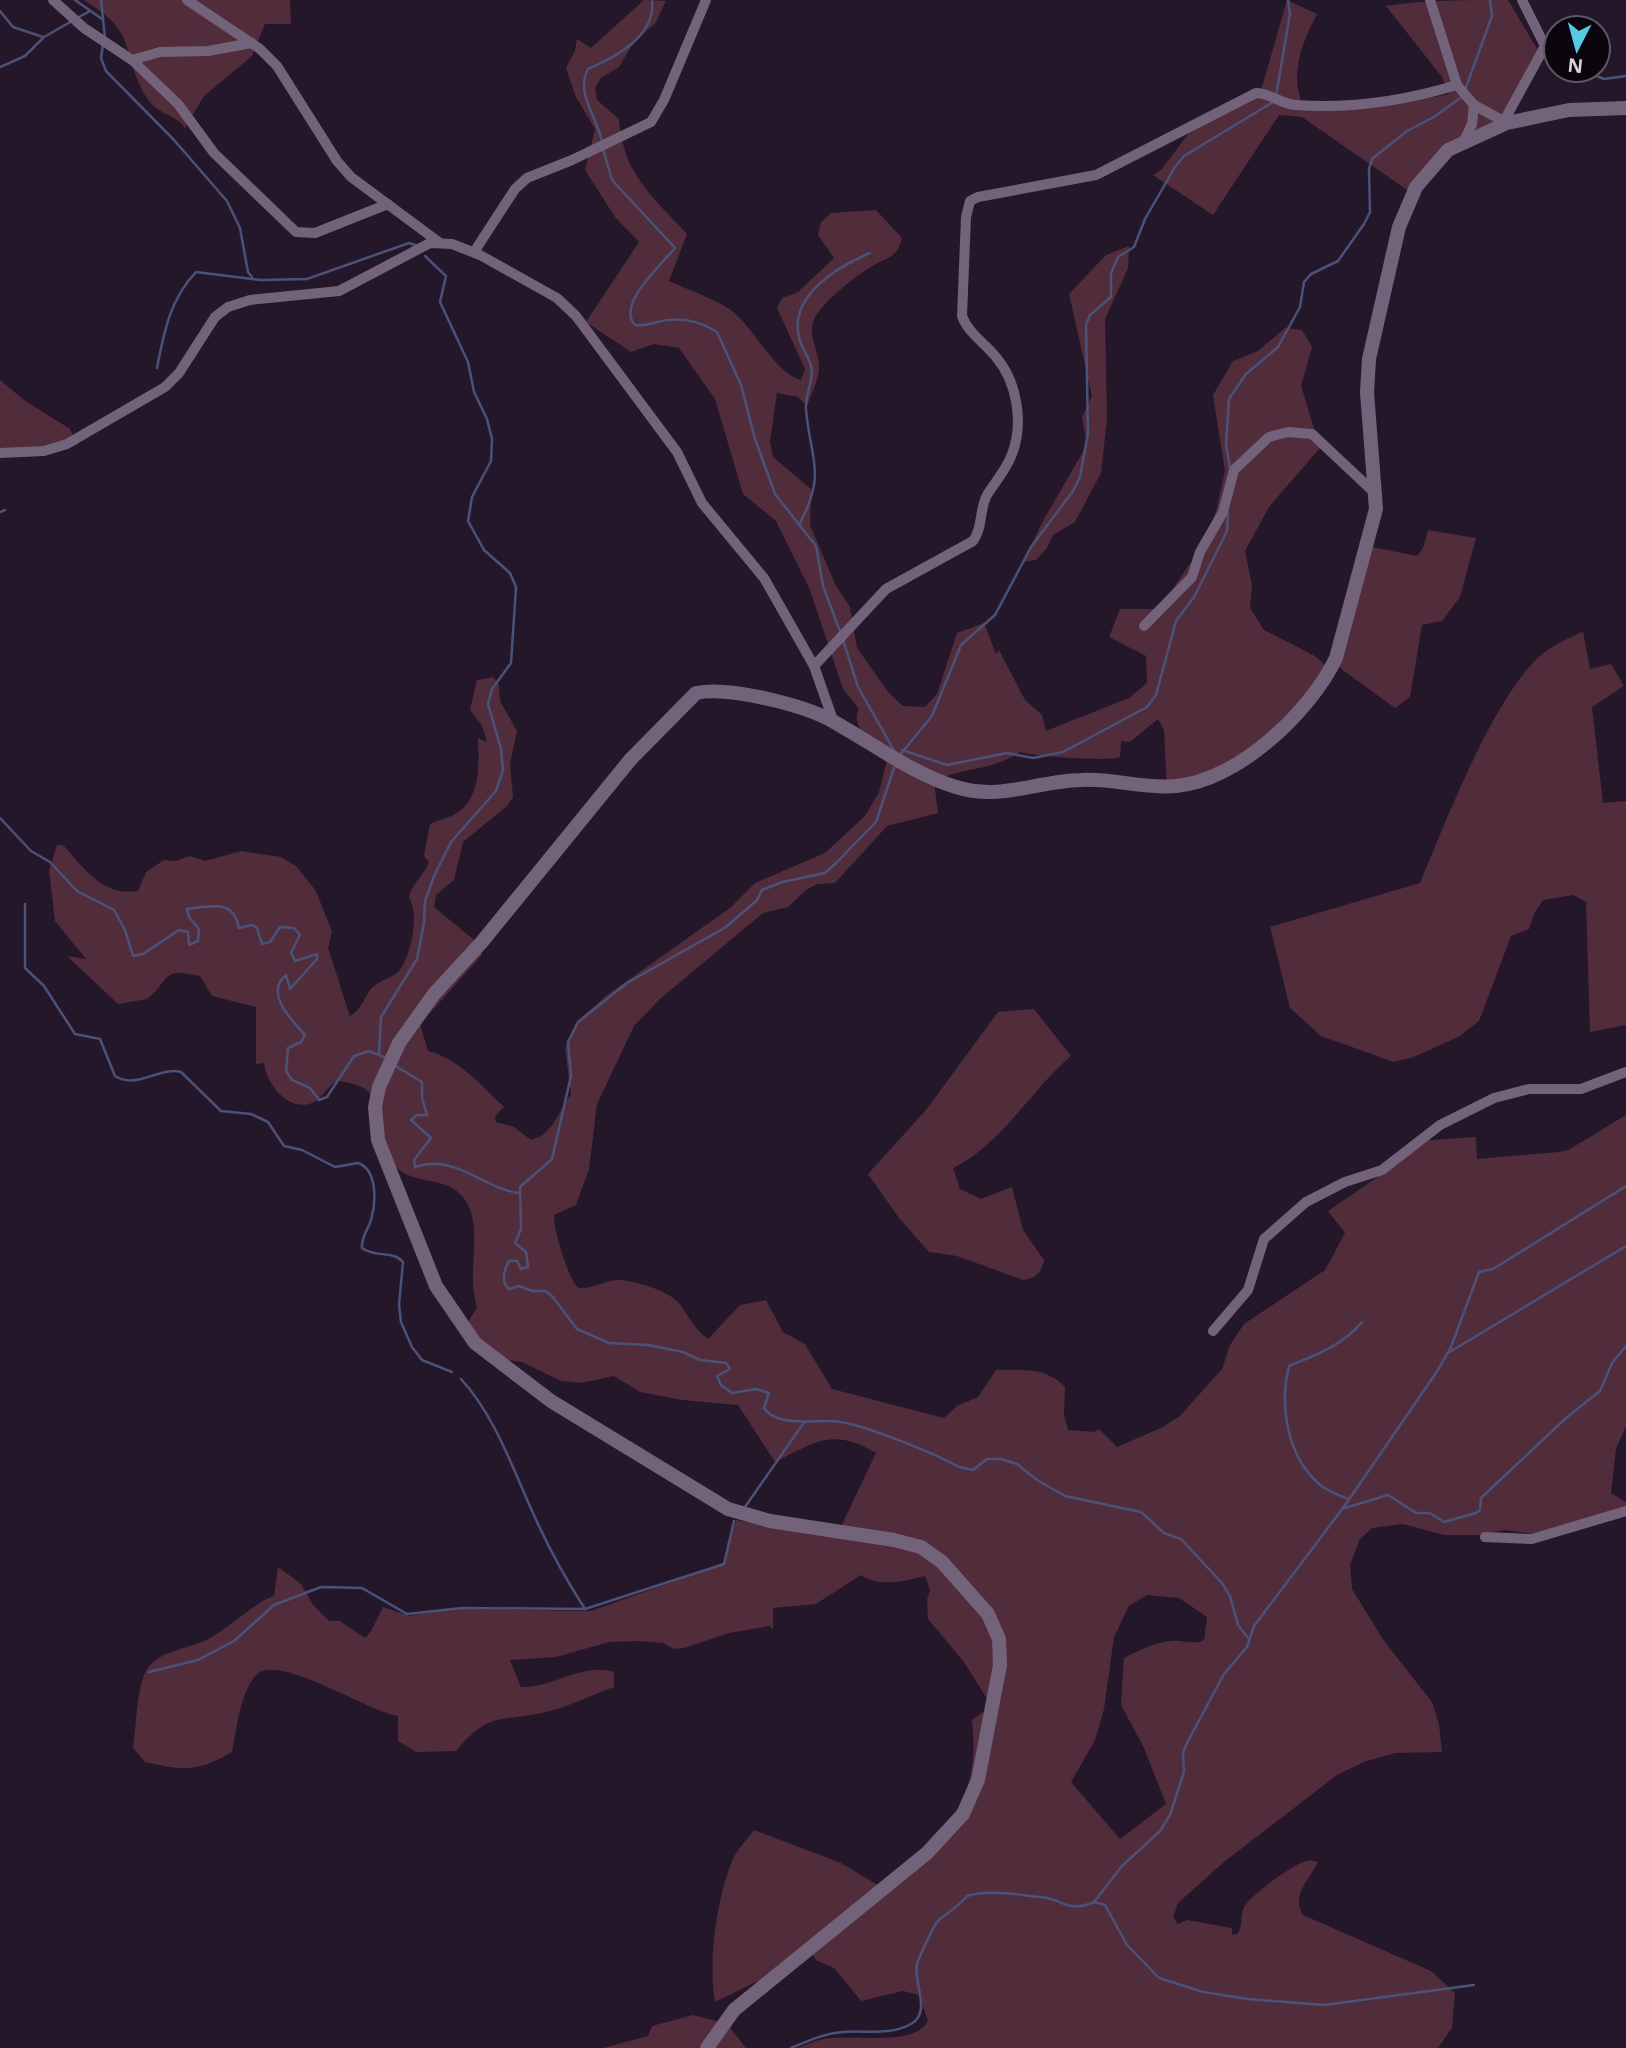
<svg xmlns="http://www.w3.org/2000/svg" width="1626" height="2048" font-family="'Noto Sans',sans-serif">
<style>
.green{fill:#512c3b;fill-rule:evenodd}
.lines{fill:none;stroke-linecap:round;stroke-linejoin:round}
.stream{stroke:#4b5279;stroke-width:2.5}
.minor{stroke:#73637a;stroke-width:10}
.tertiary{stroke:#73637a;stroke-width:14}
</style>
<rect width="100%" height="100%" fill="#25172a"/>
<g class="green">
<path d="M83 0H290L291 24H265L252 56 204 96 185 128C177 115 156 114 147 98 119 52 140 32 83 0Z"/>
<path d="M644 0 666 1 655 24 635 40 619 67 601 78 595 88 597 100 619 119C623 174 652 196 687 234L669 281C688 290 710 297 728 308 753 324 773 373 801 380L805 369 777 308 782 298 798 292 834 258 818 235 821 222 831 213 876 210 902 238C897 260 885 257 869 268 851 280 829 297 817 314 805 331 818 347 819 365 820 378 811 395 807 406L798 397 777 393 770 442 773 457 811 489 810 525 835 584 850 607 857 648 889 693 903 706 925 707 937 694 957 633 984 623 996 654 999 650 1025 700 1042 715 1046 731 1129 698 1147 683 1146 656 1109 637 1120 609H1159L1211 533 1225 471 1213 395 1233 361 1258 351 1285 328 1302 330 1312 347 1301 386 1320 448 1269 507 1245 551 1252 585 1250 608 1264 630 1315 656 1325 665 1324 676 1271 741 1179 792 1167 794 1164 730 1158 719 1130 742 1121 741 1120 757C1108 762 1034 756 1020 752 993 771 962 767 934 781L938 813 887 826 835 883 817 884 806 890 788 907 763 913 660 999 634 1026 597 1104 589 1169 576 1205 554 1215C553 1228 569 1282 579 1288 594 1289 608 1279 621 1280 638 1282 672 1291 681 1306 690 1319 695 1329 708 1339L740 1305 766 1300 783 1332 805 1344 832 1389 944 1418 957 1406 978 1397 996 1370C1022 1370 1046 1367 1065 1387L1064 1414 1068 1430 1094 1432 1099 1429 1117 1447 1161 1428 1180 1416 1222 1369 1230 1345 1244 1324 1325 1270 1345 1233 1328 1211 1379 1176 1417 1141 1476 1137 1477 1159 1559 1152 1570 1149 1626 1115V1426L1616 1449 1611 1493 1626 1502V1512L1612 1521 1573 1522 1535 1534 1504 1530 1480 1535H1444L1403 1524 1372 1528 1360 1539 1350 1565 1352 1589 1384 1641 1432 1702 1439 1724 1442 1752 1395 1753 1364 1762 1337 1775 1224 1862 1178 1903 1173 1917 1178 1924 1187 1920 1232 1928V1935L1237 1934C1244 1926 1239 1917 1244 1907 1250 1896 1294 1863 1307 1861 1311 1860 1314 1861 1318 1862 1311 1878 1290 1895 1303 1915L1431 1971 1455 1993 1452 2028 1438 2048H798C807 2045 816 2040 824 2039 857 2033 912 2048 928 2021L919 1995 903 1991 861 2001 834 1968 816 1960 807 1946 780 1970 715 2002C708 1959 716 1902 732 1861 737 1849 747 1840 754 1830L841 1863 881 1887C941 1834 982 1808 972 1720L986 1710 989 1702 964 1662 928 1619 927 1600 930 1590 925 1576C904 1581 880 1588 861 1575L816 1604 773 1608V1629L769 1626 729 1633 684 1648 674 1649 663 1643 640 1641 609 1642 556 1657 510 1660 521 1687C553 1688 583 1662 614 1672V1687C591 1695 566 1708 542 1713 498 1722 489 1712 456 1751L416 1752 398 1741V1716C370 1713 277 1652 256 1675 240 1693 237 1728 232 1752 197 1772 184 1771 145 1762L133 1748C136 1728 137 1689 145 1673 157 1650 185 1650 206 1640 227 1630 256 1601 274 1596L278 1567 301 1584 313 1605 329 1621H340L365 1638 371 1631 383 1607 410 1616 445 1609 591 1611 723 1564 736 1520 836 1537 876 1453C833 1427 815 1442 775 1462L738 1405 682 1400 640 1392 614 1376 581 1383 561 1381 522 1362 501 1359 466 1326 477 1307C466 1275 482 1238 469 1207 454 1171 410 1189 393 1163 369 1125 395 1086 337 1081 328 1086 324 1095 316 1101 291 1116 266 1084 264 1063L256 1064V1007L212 996 200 976C159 967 172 979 147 999L118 1004 67 956 86 959 55 921 49 871 57 845H63C84 868 103 897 138 891L146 872 164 860 176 861 190 856 205 861 241 851 281 857 296 866 316 891 332 932 328 948 350 1016C361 1010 363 1000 370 990 377 981 390 979 398 972 411 958 420 914 409 898 413 880 424 877 429 862L424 856 430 824C439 820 449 818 457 813 481 797 479 764 478 738L487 742 482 726 470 710 477 680 493 677 499 685 500 701 517 731 510 764 513 797 507 806 463 842 454 880 436 895 434 907 474 940 482 955 420 1024 428 1051C458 1058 482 1086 504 1107L495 1116 496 1122 514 1127 531 1140 543 1135 553 1124 571 1094 565 1048 580 1019 607 995 730 908 755 883 825 853 865 816 879 792 887 760C878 745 848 728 859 709L843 689 810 590 776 521 743 494 715 399 679 348 654 344 631 352 586 322 639 242 615 217 585 170 595 129 576 97 566 68 575 51 577 39 591 48ZM1147 1595 1179 1598 1207 1617 1204 1640C1194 1646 1182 1639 1171 1641 1153 1643 1140 1650 1124 1658L1121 1705 1144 1748 1166 1804 1120 1839 1071 1782 1095 1740 1104 1709 1114 1637 1129 1606Z"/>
<path d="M1287 0 1317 14C1301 45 1289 75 1304 108L1386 106 1449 94 1442 77 1386 6C1423 0 1469 0 1508 0L1542 57 1499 132 1467 139 1410 192 1302 117 1279 115 1213 215 1153 175 1162 169 1188 134 1262 87Z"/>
<polygon points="1129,246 1128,268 1105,319 1107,419 1101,473 1075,522 1053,535 1047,548 1036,560 1023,562 1044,519 1087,445 1082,417 1092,396 1069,294 1106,255"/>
<polygon points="0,380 24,400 70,429 78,445 0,452"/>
<polygon points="1428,530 1476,538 1460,597 1442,621 1422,625 1410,697 1395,708 1336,665 1362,545 1417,556 1423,548"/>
<path d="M1583 631 1590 669 1611 664 1624 686 1592 707 1603 803 1626 801V1025L1590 1032 1586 902 1573 895 1543 900 1535 912 1529 929 1511 936 1479 1021 1460 1036 1414 1057 1394 1062 1321 1036 1290 1008 1270 927 1420 883C1445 824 1496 689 1545 652 1556 643 1571 638 1583 631Z"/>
<path d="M1034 1009 1071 1056C1030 1091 1002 1144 953 1168L960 1189 981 1199 1012 1187 1023 1230 1044 1260C1041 1273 1037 1278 1023 1280L957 1256 929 1252 899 1218 868 1174 926 1110 998 1012Z"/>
<polygon points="693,2015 727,2024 746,2048 603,2048 648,2036 652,2026"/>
</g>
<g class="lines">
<g class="stream">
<polyline points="75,0 102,19"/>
<polyline points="101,0 105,38"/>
<polyline points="0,11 13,27 43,37"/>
<polyline points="77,18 90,11"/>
<polyline points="103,44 101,58 106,71 174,140 227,201 240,228 248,272 252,277"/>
<polyline points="1550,50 1556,54"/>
<polyline points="0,67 25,56 44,37 72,21"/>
<polyline points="1581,70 1604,79 1626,76"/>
<polyline points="1465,90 1492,16 1490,0"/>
<polyline points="1276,96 1290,14 1288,0"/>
<path d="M602 142C598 118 575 94 588 69 616 57 656 36 652 0"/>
<path d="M603 149 612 180 675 248C661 265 616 305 635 325 647 327 656 321 668 320 686 318 703 323 717 332L741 385 755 439 775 494 816 546 823 586 841 634"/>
<path d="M157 368C164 332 170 299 196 272L261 280 307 279 409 243 418 246"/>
<polyline points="1230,468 1226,444 1229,399 1246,374 1278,347 1300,307 1304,282 1311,274 1338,261 1364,224 1370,212 1369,169 1372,159 1407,131 1434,117 1463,96"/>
<polyline points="0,512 5,510"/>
<path d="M800 523C827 471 810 460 806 409 805 396 812 384 812 371 811 358 801 349 799 337 789 295 839 266 870 253"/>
<polyline points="843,640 858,687 896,754"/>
<polyline points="902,750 947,765 1007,753 1033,758 1063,752 1147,707 1156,695 1176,621 1194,597 1227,531 1228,514"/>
<polyline points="899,756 932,716 961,645 995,615 1031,547 1073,491 1080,477 1088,433 1086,325 1090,315 1111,297 1111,273 1118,257 1134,247 1145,219 1175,167 1184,156 1273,102"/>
<path d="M895 765 876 822 836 863 825 873 782 882 762 890 757 900 726 927 627 983 578 1022 568 1042 571 1076 552 1159 520 1187 521 1229 515 1243 526 1252 528 1267 521 1269 517 1261H509C504 1270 500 1281 509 1289L519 1286 532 1291H545L552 1296 577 1329 609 1343 648 1345 683 1352 700 1360 726 1363 730 1369 717 1376 721 1385 732 1393 756 1389 769 1393 764 1408C776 1427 813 1420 831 1421 858 1421 935 1454 959 1467L973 1470 987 1459H1001L1017 1464 1037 1480 1065 1496 1141 1512 1164 1533 1181 1539 1222 1583 1230 1596 1238 1625 1249 1639"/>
<path d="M0 818 31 851 50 862 77 891 114 910 125 930 133 956 143 954 179 930 188 932 189 945 198 941 199 929 189 917 187 909C213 906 233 899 239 928L252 925 257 928 262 944 270 942 280 927 294 928 300 935 291 953 295 961 317 954V959L290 989 286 975C264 993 291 1019 305 1035L301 1042 288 1048 286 1071 292 1080 310 1088 319 1100 327 1097 354 1056 369 1051 386 1058"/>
<path d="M25 904V968L44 986 75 1034 100 1039 115 1076C137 1090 160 1066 181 1072L221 1111 251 1114 268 1122 284 1146 302 1150 335 1167 358 1163C378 1170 376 1203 371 1220 368 1230 361 1237 362 1248 375 1258 393 1250 403 1262L399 1305 401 1322 412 1347 422 1360 452 1372"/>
<polyline points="379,1054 381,1017 417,959 424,923 425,901 434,876 451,842 496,791 503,770 501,749 488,704 492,689 511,663 516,587 510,573 484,550 468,521 472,497 491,461 492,439 487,419 474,392 468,362 440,302 446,276 425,256"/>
<path d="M394 1065 422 1082V1098L427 1115H417L411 1120 431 1138 414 1160 415 1167C455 1153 484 1189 519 1193"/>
<polyline points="1448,1353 1626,1246"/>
<path d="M461 1379C495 1416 513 1469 533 1513 548 1547 565 1578 585 1609"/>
<path d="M1348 1499C1338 1495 1327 1491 1319 1484 1287 1456 1279 1405 1289 1366 1316 1355 1343 1345 1362 1322"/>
<polyline points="745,1507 805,1421"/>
<polyline points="1345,1508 1388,1495 1416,1513 1430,1513 1444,1522 1476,1513 1480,1510 1481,1498 1566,1418 1600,1391 1612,1363 1626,1346"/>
<polyline points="149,1672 198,1660 234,1641 274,1605 321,1587 362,1588 407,1614 462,1608 585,1609 724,1564 734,1521"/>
<polyline points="1094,1902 1105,1905 1127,1945 1159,1978 1203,1992 1248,1999 1324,2005 1474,1985"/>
<path d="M791 2048C809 2041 822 2034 842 2032 866 2030 889 2036 911 2024 932 2013 913 1982 917 1964 919 1957 934 1925 938 1921 948 1912 958 1907 967 1896 988 1889 1018 1895 1040 1897 1062 1898 1067 1914 1094 1902L1122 1866 1160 1831 1170 1815 1184 1772 1183 1753 1187 1743 1224 1674 1247 1647 1254 1626 1343 1508 1436 1373 1451 1347 1479 1272 1493 1269 1626 1186"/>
</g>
<g class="minor">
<polyline points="53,0 84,28 132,60 178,104 214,153 296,232 315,233 388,204"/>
<polyline points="187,0 260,49 277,66 337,161 351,177 440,243"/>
<polyline points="1430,0 1457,85 1474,105 1507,123"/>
<polyline points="132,60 160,52 208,51 252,43"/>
<polyline points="1504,121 1545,46 1522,0"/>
<polyline points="1464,141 1472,124 1474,105"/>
<polyline points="474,252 515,189 527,178 572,160 651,122 664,100 706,0"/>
<polyline points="0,453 44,451 67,444 165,387 179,373 215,317 228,307 250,300 339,291 430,243 452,244 480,255 557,298 576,316 677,452 702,503 764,578 814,666 833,720"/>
<polyline points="1144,626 1192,577 1200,552 1223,512 1234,470 1269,437 1288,432 1312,434 1377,495"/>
<path d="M814 666 886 589 973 541C983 528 979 510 987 495 995 482 1007 469 1012 454 1024 423 1017 382 996 357 985 343 968 333 962 316L966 217 970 201 978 197 1096 175 1256 93C1270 93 1281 104 1296 105 1351 109 1404 101 1457 85"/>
<polyline points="1213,1331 1248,1290 1264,1239 1306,1202 1345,1182 1382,1170 1440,1125 1494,1098 1529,1089 1581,1089 1626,1072"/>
<polyline points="1485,1537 1532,1539 1626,1511"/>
</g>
<path class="tertiary" d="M707 2048 734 2010 927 1853 963 1814 978 1780 1000 1665 999 1639 988 1614 942 1562 921 1547 894 1540 770 1521 728 1509 551 1401 475 1343 436 1286 378 1140 375 1107 379 1087 399 1043 434 994 481 943 630 760 696 693C728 686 805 705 834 722 874 744 911 773 956 787 1000 801 1037 781 1081 780 1113 778 1143 789 1176 786 1238 781 1311 711 1336 658L1376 509 1367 392 1369 359 1399 227 1416 187 1448 150 1507 123 1569 110 1626 108"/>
</g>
<g transform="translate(1577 49) rotate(186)"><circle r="33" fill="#0b060d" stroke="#5e5761" stroke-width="2"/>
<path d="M0-5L12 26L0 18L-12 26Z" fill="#58c9e3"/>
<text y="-10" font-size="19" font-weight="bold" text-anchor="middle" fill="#dad1de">N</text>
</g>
</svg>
